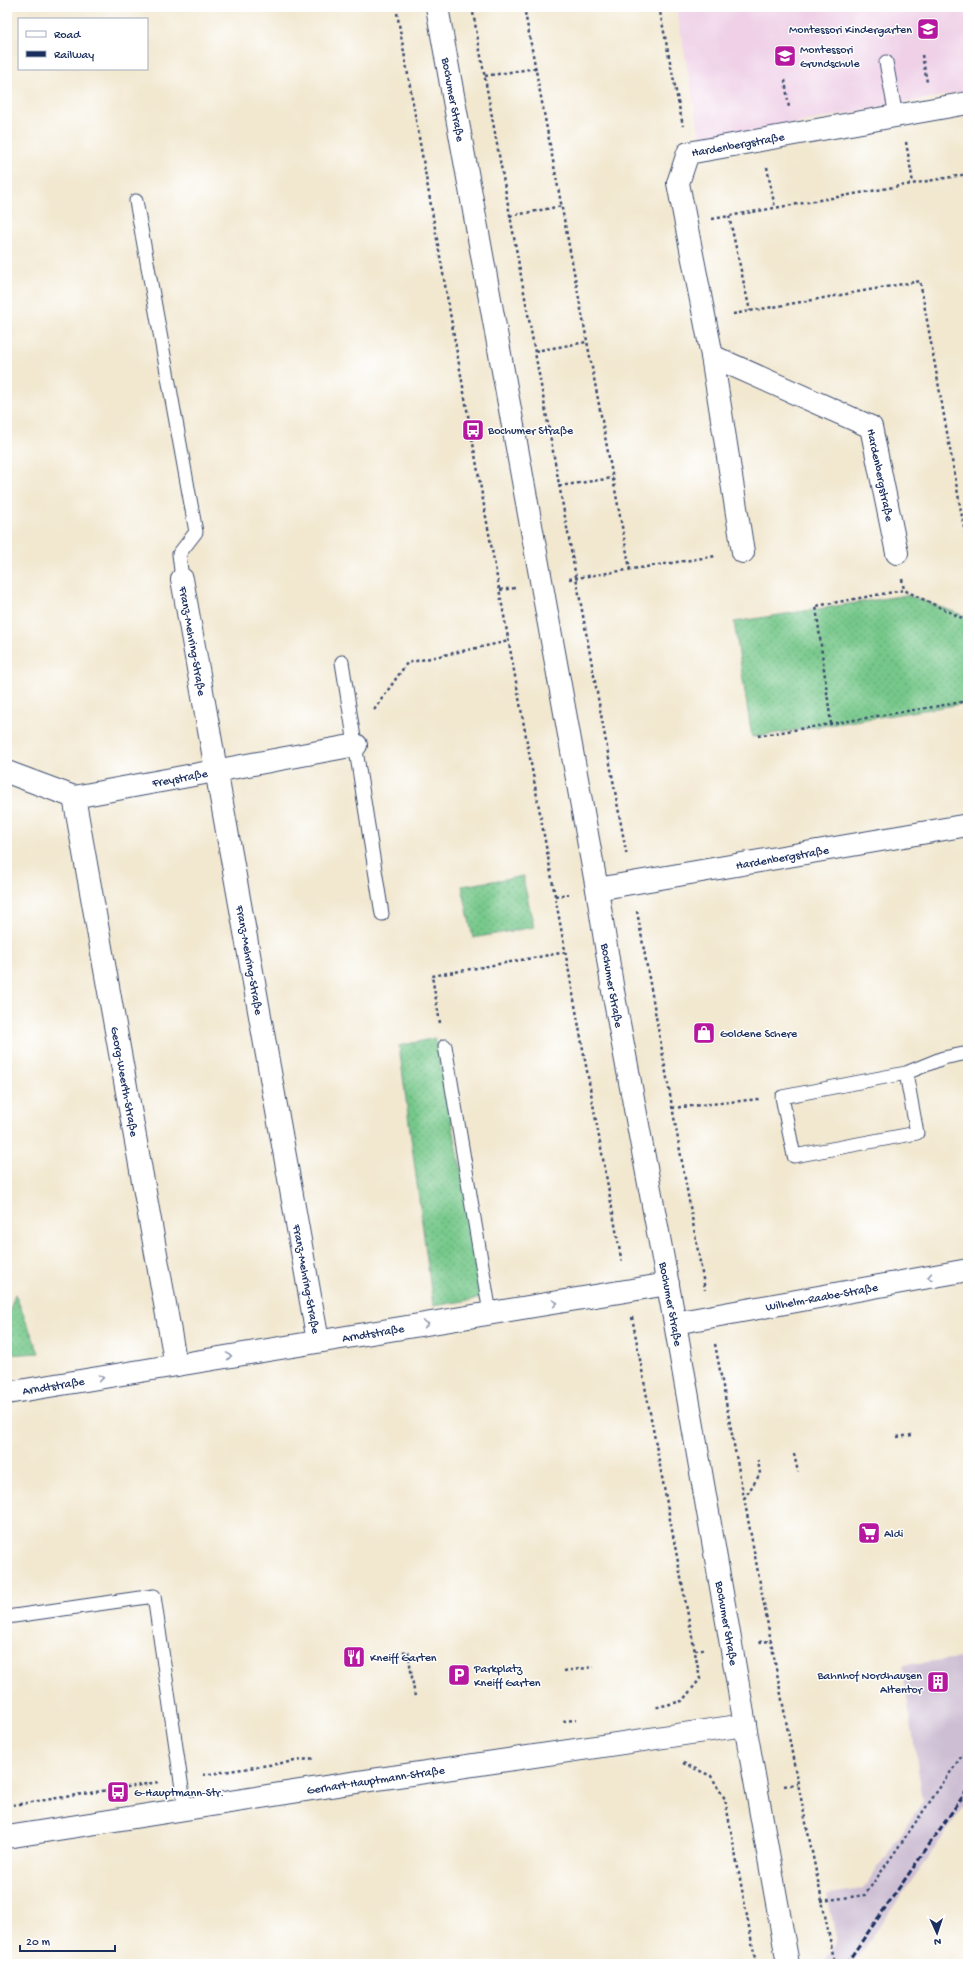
<svg xmlns="http://www.w3.org/2000/svg" width="975" height="1971" font-family="'Gochi Hand',sans-serif">
<style>
.built{fill:#efd0e7}
.industrial{fill:#cdbed3}
.grass{fill:url(#grass-dots);stroke:#487c74}
.lines{fill:none;stroke-linecap:round;stroke-linejoin:round}
.service-casing{stroke:#3b4b6f;stroke-width:15}
.minor-casing{stroke:#3b4b6f;stroke-width:24}
.tertiary-casing{stroke:#3b4b6f;stroke-width:24}
.path{stroke:#3b4b6f;stroke-width:2.5;stroke-dasharray:3 3;stroke-linecap:butt}
.service{stroke:#fff;stroke-width:13}
.minor{stroke:#fff;stroke-width:22}
.tertiary{stroke:#fff;stroke-width:22}
.rail{stroke:#1b2f5e;stroke-width:3;stroke-dasharray:6 3;stroke-linecap:butt}
.oneway{stroke:#8d97ae}
.labels{text-anchor:middle;stroke-width:3;stroke-linejoin:round;paint-order:stroke}
.poi-label{font-size:12px;fill:#1b2f5e;stroke:#fff;text-anchor:start}
.street-label{font-size:12px;fill:#1b2f5e;stroke:#fff}
</style>
<defs>
<pattern id="grass-dots" width="8" height="8" patternUnits="userSpaceOnUse"><rect width="8" height="8" fill="#76c88a"/><path d="M2 2h.1M6 6h.1" fill="none" stroke="#60a374" stroke-width="1.8" stroke-linecap="round"/></pattern>
</defs>
<rect width="100%" height="100%" fill="#fff"/>
<filter id="ink" filterUnits="userSpaceOnUse"><feTurbulence type="fractalNoise" baseFrequency=".025" numOctaves="2"/><feDisplacementMap in="SourceGraphic" scale="8" xChannelSelector="R" yChannelSelector="G"/><feConvolveMatrix kernelMatrix="1 2 1 2 8 2 1 2 1" color-interpolation-filters="sRGB"/></filter>
<filter id="wash" filterUnits="userSpaceOnUse"><feTurbulence type="fractalNoise" baseFrequency=".012" numOctaves="4" result="noise"/><feDisplacementMap in="SourceGraphic" scale="16" xChannelSelector="R" yChannelSelector="G"/><feGaussianBlur stdDeviation="0.9" result="paint"/><feColorMatrix in="noise" values="0 0 0 0 0 0 0 0 0 0 0 0 0 0 0 0 0 1.4 0 .05"/><feComposite in="paint" operator="in"/></filter>
<g filter="url(#wash)">
<rect width="100%" height="100%" fill="#f2e8d0"/>
<polygon class="built" points="676,7 968,7 968,91 701,141"/>
<polygon class="industrial" points="968,1657 968,1801 853,1964 823,1964 837,1942 827,1894 863,1889 923,1801 902,1665"/>
<g class="grass">
<polygon points="907,595 968,617 968,703 752,737 734,622"/>
<polygon points="524,876 524,883 534,927 473,938 462,886"/>
<polygon points="435,1038 468,1203 482,1298 433,1306 399,1046"/>
<polygon points="15,1294 39,1353 7,1355 7,1318"/>
</g>
</g>
<g filter="url(#ink)">
<g class="lines">
<g class="service-casing">
<g id="service">
<polyline points="886,62 896,116"/>
<polyline points="136,201 196,532 179,554 182,579"/>
<polyline points="342,662 382,914"/>
<polyline points="445,1046 490,1313"/>
<polyline points="906,1073 917,1133 794,1156 782,1097 906,1073 943,1058 968,1053"/>
<polyline points="7,1617 154,1596 185,1809"/>
</g>
</g>
<g class="minor-casing">
<g id="minor">
<path id="s1" d="M437 7 597 889 613 991 675 1323 745 1725"/>
<path id="s2" d="M712 356 871 427 897 553"/>
<path id="s3" d="M743 552 712 356 678 183 688 153 968 103"/>
<path id="s4" d="M182 579 318 1341"/>
<path id="s5" d="M7 772 74 797 356 745"/>
<path id="s6" d="M74 797 176 1365"/>
<path id="s7" d="M597 889 968 825"/>
<path id="s8" d="M675 1323 968 1270"/>
<path id="s9" d="M7 1393 668 1284"/>
</g>
</g>
<g class="tertiary-casing">
<g id="tertiary">
<path id="s10" d="M7 1837 344 1784 745 1725 788 1964"/>
</g>
</g>
<g class="path">
<polyline points="396,7 486,517 622,1263"/>
<polyline points="472,7 627,857"/>
<polyline points="524,7 630,569"/>
<polyline points="659,7 683,126"/>
<polyline points="922,55 927,82"/>
<polyline points="485,76 536,68"/>
<polyline points="785,80 789,108"/>
<polyline points="906,142 913,183"/>
<polyline points="767,167 775,208"/>
<polyline points="510,216 562,206"/>
<polyline points="729,216 750,311"/>
<polyline points="712,219 968,174"/>
<polyline points="733,314 920,281 968,550"/>
<polyline points="535,351 587,342"/>
<polyline points="559,486 613,478"/>
<polyline points="569,579 716,556"/>
<polyline points="902,579 904,590"/>
<polyline points="500,590 515,588"/>
<polyline points="374,710 407,663 509,641"/>
<polyline points="831,724 816,606 904,590 968,621"/>
<polyline points="758,736 968,701"/>
<polyline points="555,896 569,894"/>
<polyline points="637,911 705,1290"/>
<polyline points="440,1023 432,976 566,952"/>
<polyline points="672,1108 759,1099"/>
<polyline points="632,1317 700,1679 682,1701 654,1708"/>
<polyline points="715,1344 796,1774 835,1964"/>
<polyline points="897,1437 912,1435"/>
<polyline points="794,1454 798,1472"/>
<polyline points="744,1499 760,1474 758,1460"/>
<polyline points="759,1642 770,1641"/>
<polyline points="695,1650 704,1649"/>
<polyline points="397,1653 408,1651 415,1697"/>
<polyline points="564,1671 594,1667"/>
<polyline points="563,1721 576,1720"/>
<polyline points="683,1763 711,1776 725,1799 756,1964"/>
<polyline points="203,1775 315,1758"/>
<polyline points="784,1786 797,1784"/>
<polyline points="7,1806 159,1782"/>
<polyline points="821,1901 865,1895 968,1747"/>
</g>
<use href="#service" class="service"/>
<use href="#minor" class="minor"/>
<use href="#tertiary" class="tertiary"/>
<polyline class="rail" points="846,1964 968,1789"/>
</g>
<defs><path id="oneway-chevron" d="M-2-3.5L2.5 0L-2 3.5" fill="none" stroke-width="1.6" stroke-linecap="round" stroke-linejoin="round"/></defs>
<g class="oneway">
<use href="#oneway-chevron" transform="translate(930 1277) rotate(170)"/>
<use href="#oneway-chevron" transform="translate(555 1303) rotate(-9)"/>
<use href="#oneway-chevron" transform="translate(426 1324) rotate(-9)"/>
<use href="#oneway-chevron" transform="translate(229 1356) rotate(-9)"/>
<use href="#oneway-chevron" transform="translate(101 1378) rotate(-9)"/>
</g>
</g>
<defs>
<g id="school-square" transform="scale(1.15)"><rect x="-9" y="-9" width="18" height="18" rx="4" fill="#b5179e" stroke="#fff"/><path d="M0-5L7-2L0 1L-7-2ZM-4 1L0 2.5L4 1V4Q0 6-4 4Z" fill="#fff"/></g>
<g id="bus-square" transform="scale(1.15)"><rect x="-9" y="-9" width="18" height="18" rx="4" fill="#b5179e" stroke="#fff"/><path d="M-5-6H5V4H4V6H2V4H-2V6H-4V4H-5ZM-3.5-4V0h7V-4ZM-3.5 1.2v1.5H-2V1.2ZM2 1.2v1.5H3.5V1.2Z" fill="#fff"/></g>
<g id="shop-square" transform="scale(1.15)"><rect x="-9" y="-9" width="18" height="18" rx="4" fill="#b5179e" stroke="#fff"/><path d="M-5-2.5h2.3a2.7 3.5 0 0 1 5.4 0H5L5.5 6h-11ZM-1.5-2.5h3a1.5 2.3 0 0 0-3 0Z" fill="#fff"/></g>
<g id="supermarket-square" transform="scale(1.15)"><rect x="-9" y="-9" width="18" height="18" rx="4" fill="#b5179e" stroke="#fff"/><path d="M-6-5.5h2.5l.6 2H6L4.5 2H-2.5L-4.4-4H-6ZM-1.5 3.2a1.3 1.3 0 1 0 .1 0ZM3 3.2a1.3 1.3 0 1 0 .1 0Z" fill="#fff"/></g>
<g id="restaurant-square" transform="scale(1.15)"><rect x="-9" y="-9" width="18" height="18" rx="4" fill="#b5179e" stroke="#fff"/><path d="M-5-6h1v4h1v-4h1v4h1v-4h1v5L-1.5 .5V6h-2V.5L-5-1ZM5-6V6H3V1.5H1.5Q1.5-4 5-6Z" fill="#fff"/></g>
<g id="parking-square" transform="scale(1.15)"><rect x="-9" y="-9" width="18" height="18" rx="4" fill="#b5179e" stroke="#fff"/><path d="M-3.5-5.5H1a3.5 3.5 0 0 1 0 7H-1V5.5H-3.5ZM-1-3.4V-.6H.8a1.4 1.4 0 0 0 0-2.8Z" fill="#fff"/></g>
<g id="building-square" transform="scale(1.15)"><rect x="-9" y="-9" width="18" height="18" rx="4" fill="#b5179e" stroke="#fff"/><path d="M-4-6H4V6H1V3H-1V6H-4ZM-2.5-4.3h1.7v1.8h-1.7ZM.8-4.3h1.7v1.8H.8ZM-2.5-1h1.7V.8h-1.7ZM.8-1h1.7V.8H.8Z" fill="#fff"/></g>
</defs>
<g fill-rule="evenodd">
<use href="#school-square" x="928" y="29"/>
<use href="#school-square" x="785" y="56"/>
<use href="#bus-square" x="473" y="430"/>
<use href="#shop-square" x="704" y="1033"/>
<use href="#supermarket-square" x="869" y="1533"/>
<use href="#restaurant-square" x="354" y="1657"/>
<use href="#parking-square" x="459" y="1675"/>
<use href="#building-square" x="938" y="1682"/>
<use href="#bus-square" x="118" y="1792"/>
</g>
<g class="labels">
<g class="poi-label">
<text x="912" y="33" text-anchor="end">Montessori Kindergarten</text>
<text x="800" y="53">Montessori<tspan x="800" dy="14">Grundschule</tspan></text>
<text x="488" y="434">Bochumer Straße</text>
<text x="720" y="1037">Goldene Schere</text>
<text x="884" y="1537">Aldi</text>
<text x="370" y="1661">Kneiff Garten</text>
<text x="474" y="1672">Parkplatz<tspan x="474" dy="14">Kneiff Garten</tspan></text>
<text x="922" y="1679" text-anchor="end">Bahnhof Nordhausen<tspan x="922" dy="14">Altentor</tspan></text>
<text x="134" y="1796">G-Hauptmann-Str.</text>
</g>
<g class="street-label">
<text dy="4" stroke="none"><textPath href="#s1" startOffset="94">Bochumer Straße</textPath></text>
<text dy="4" stroke="none"><textPath href="#s3" startOffset="457">Hardenbergstraße</textPath></text>
<text dy="4" stroke="none"><textPath href="#s2" startOffset="223">Hardenbergstraße</textPath></text>
<text dy="4" stroke="none"><textPath href="#s4" startOffset="63">Franz-Mehring-Straße</textPath></text>
<text dy="4" stroke="none"><textPath href="#s5" startOffset="179">Freystraße</textPath></text>
<text dy="4" stroke="none"><textPath href="#s7" startOffset="188">Hardenbergstraße</textPath></text>
<text dy="4" stroke="none"><textPath href="#s4" startOffset="387">Franz-Mehring-Straße</textPath></text>
<text dy="4" stroke="none"><textPath href="#s1" startOffset="994">Bochumer Straße</textPath></text>
<text dy="4" stroke="none"><textPath href="#s6" startOffset="289">Georg-Weerth-Straße</textPath></text>
<text dy="4" stroke="none"><textPath href="#s4" startOffset="711">Franz-Mehring-Straße</textPath></text>
<text dy="4" stroke="none"><textPath href="#s8" startOffset="149">Wilhelm-Raabe-Straße</textPath></text>
<text dy="4" stroke="none"><textPath href="#s1" startOffset="1318">Bochumer Straße</textPath></text>
<text dy="4" stroke="none"><textPath href="#s9" startOffset="371">Arndtstraße</textPath></text>
<text dy="4" stroke="none"><textPath href="#s9" startOffset="47">Arndtstraße</textPath></text>
<text dy="4" stroke="none"><textPath href="#s1" startOffset="1642">Bochumer Straße</textPath></text>
<text dy="4" stroke="none"><textPath href="#s10" startOffset="373">Gerhart-Hauptmann-Straße</textPath></text>
</g>
</g>
<rect width="975" height="1971" fill="none" stroke="#fff" stroke-width="24"/>
<rect x="18" y="18" width="130" height="52" fill="#ffffff" stroke="#a4acbf"/>
<rect x="26" y="31" width="20" height="6" fill="#ffffff" stroke="#a4acbf"/>
<text x="54" y="38" font-size="12" fill="#1b2f5e">Road</text>
<rect x="26" y="51" width="20" height="6" fill="#1b2f5e" stroke="#a4acbf"/>
<text x="54" y="58" font-size="12" fill="#1b2f5e">Railway</text>
<g transform="translate(937 1933) rotate(177)" stroke="#ffffff" stroke-width="3" paint-order="stroke">
<path d="M0-3L7 15L0 10L-7 15Z" fill="#1b2f5e"/>
<text y="-6" font-size="11" font-weight="bold" text-anchor="middle" fill="#1b2f5e">N</text>
</g>
<path d="M20 1945v6h95v-6" fill="none" stroke="#1b2f5e" stroke-width="2"/>
<text x="26" y="1945" font-size="12" fill="#1b2f5e" stroke="#ffffff" stroke-width="3" paint-order="stroke">20 m</text>
</svg>
